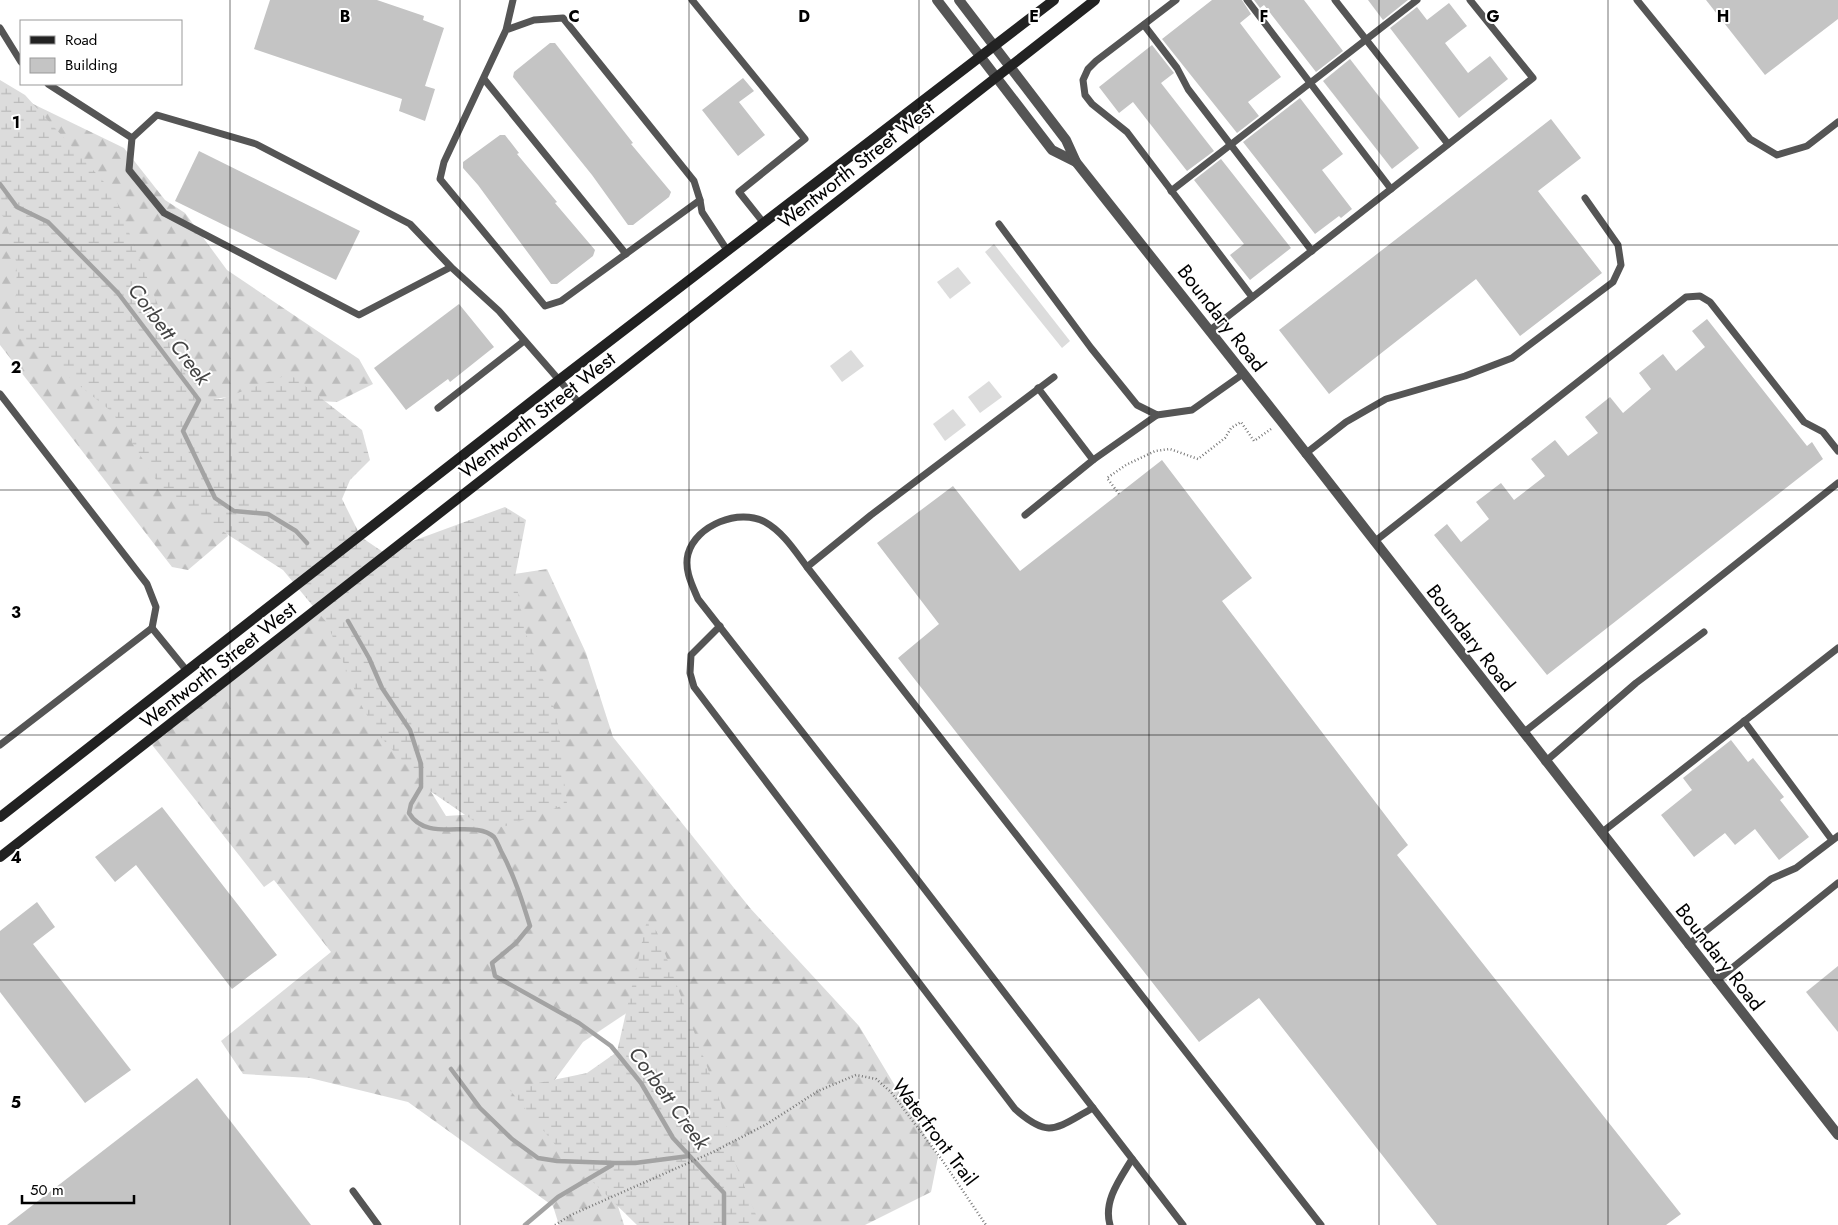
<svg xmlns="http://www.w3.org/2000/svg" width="1838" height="1225" font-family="Jost,sans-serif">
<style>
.grass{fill:#dcdcdc}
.forest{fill:url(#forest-firs)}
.wetland{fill:url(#wetland-marsh)}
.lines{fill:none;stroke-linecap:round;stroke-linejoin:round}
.stream{stroke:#a3a3a3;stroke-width:4.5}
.building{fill:#c4c4c4}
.path{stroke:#777;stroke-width:2.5;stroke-dasharray:1 2.5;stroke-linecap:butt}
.service{stroke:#555;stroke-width:7}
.tertiary{stroke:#555;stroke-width:10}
.secondary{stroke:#222;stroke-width:10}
.grid{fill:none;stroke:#000;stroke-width:1;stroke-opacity:0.55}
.labels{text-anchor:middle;stroke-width:4;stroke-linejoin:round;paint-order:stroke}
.street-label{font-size:20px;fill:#000;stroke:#fff}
.water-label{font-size:21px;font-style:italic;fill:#444;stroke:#fff}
.grid-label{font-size:16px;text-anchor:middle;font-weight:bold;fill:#000;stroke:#fff;stroke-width:4;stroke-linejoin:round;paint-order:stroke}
</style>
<defs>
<pattern id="forest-firs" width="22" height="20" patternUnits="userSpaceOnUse" patternTransform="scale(1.25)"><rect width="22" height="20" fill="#dcdcdc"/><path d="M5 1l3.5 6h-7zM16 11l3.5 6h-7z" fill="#bbb"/></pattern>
<pattern id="wetland-marsh" width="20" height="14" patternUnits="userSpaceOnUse" patternTransform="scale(1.25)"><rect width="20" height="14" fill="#dcdcdc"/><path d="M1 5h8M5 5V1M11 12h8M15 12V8" fill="none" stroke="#bbb"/></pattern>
</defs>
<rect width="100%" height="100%" fill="#fff"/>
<g class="grass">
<polygon points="994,244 1070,341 1062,348 985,252"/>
<polygon points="958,267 971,283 950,299 937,282"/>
<polygon points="851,350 864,366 842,382 830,366"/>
<polygon points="989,381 1002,397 980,413 968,397"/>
<polygon points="953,409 966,425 945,441 933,424"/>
</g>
<g class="forest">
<polygon points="0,88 124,148 165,200 185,213 227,270 359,359 373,384 337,402 234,396 167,406 228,536 188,570 172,567 0,345"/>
<polygon points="380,560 409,756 446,816 493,813 488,578 547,569 586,653 613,737 750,908 859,1026 938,1157 931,1192 865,1225 748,1225 643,1002 583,1042 554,1081 614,1194 624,1225 559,1225 553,1206 408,1102 310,1078 243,1074 221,1041 331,952 274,880 264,887 149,741"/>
</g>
<g class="wetland">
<polygon points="0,80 25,95 113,192 195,398 221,399 290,374 362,430 370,460 350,480 342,499 361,537 383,552 505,507 526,520 515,577 525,631 557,717 567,804 503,827 474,821 430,791 377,733 360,703 327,623 283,570 166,495 112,412 26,342 15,323 17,265 5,218 0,214"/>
<polygon points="647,920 657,932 721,1104 734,1160 760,1225 637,1225 557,1147 509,1089 587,1073 617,1052"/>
</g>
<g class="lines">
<g class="stream">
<polyline points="0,184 17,207 48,222 118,293 199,400 183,431 215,498 234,511 268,514 296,531 307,543"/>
<path d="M348 621 369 658 382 688 410 730 421 764V787L411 804 409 813C427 844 474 818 494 837 497 841 499 847 501 851 514 875 522 900 530 926L516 943 492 963 495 976 579 1023 611 1046 641 1083 673 1138 724 1193V1225"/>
<polyline points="451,1069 480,1108 512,1139 538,1158 557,1161 614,1163 635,1163 689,1156"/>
<polyline points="525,1225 558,1197 612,1165"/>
</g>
</g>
<g class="building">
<polygon points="270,0 377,0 424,16 423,20 444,28 425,86 435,89 425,121 399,111 402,99 254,49"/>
<polygon points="1212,0 1242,0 1251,14 1240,23 1281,77 1248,102 1259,116 1237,133 1162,39"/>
<polygon points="1254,0 1304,0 1343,51 1316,72 1264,5 1260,8"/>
<polygon points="1368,0 1408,0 1383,20"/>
<polygon points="1706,0 1838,0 1838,19 1765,75"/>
<polygon points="1449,3 1467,26 1445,43 1468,73 1490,56 1508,79 1459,118 1390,28 1417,7 1427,20"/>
<polygon points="550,43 555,43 633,143 631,144 671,192 669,197 633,225 628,225 592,175 513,77 514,72"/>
<polygon points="1152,45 1174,73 1161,83 1214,151 1187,171 1133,102 1119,113 1099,87"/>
<polygon points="1350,59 1419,148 1392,169 1323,81"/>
<polygon points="743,78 754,91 739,102 765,135 738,156 702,110"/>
<polygon points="1300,98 1343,154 1322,170 1352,209 1341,218 1339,216 1315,234 1243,142"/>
<polygon points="1551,119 1581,158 1538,191 1602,273 1520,336 1476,279 1329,394 1279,330"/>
<polygon points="500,135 505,135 519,153 517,154 557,202 555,203 595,250 593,256 557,284 551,284 478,185 463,168 463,162"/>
<polygon points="199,151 360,231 336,280 175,201"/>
<polygon points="1221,159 1291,248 1250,280 1230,255 1244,244 1194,180"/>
<polygon points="459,304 494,347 450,382 448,379 406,410 374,368"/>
<polygon points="1707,319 1807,446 1812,442 1823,459 1547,675 1434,535 1447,524 1461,542 1489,519 1476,502 1501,483 1514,500 1545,476 1531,459 1555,440 1568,456 1598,433 1585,417 1610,397 1623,413 1651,389 1639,373 1663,354 1676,371 1705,347 1692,331"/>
<polygon points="1162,460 1252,578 1222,601 1408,845 1397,855 1681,1214 1666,1225 1437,1225 1259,998 1199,1042 898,658 939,624 877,543 953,486 1020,571"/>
<polygon points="1731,740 1748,762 1753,758 1784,797 1780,800 1809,837 1779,860 1755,829 1735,845 1725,833 1694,857 1661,815 1692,790 1683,778"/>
<polygon points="162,807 277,955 232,989 136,865 115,882 95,857"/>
<polygon points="37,902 55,927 33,944 131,1070 85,1103 0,992 0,931"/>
<polygon points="1838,966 1838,1032 1806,992"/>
<polygon points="197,1078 311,1225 7,1225"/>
</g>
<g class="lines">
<g class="path">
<polyline points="1119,494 1107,478 1126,465 1155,451 1170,449 1198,459 1225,438 1231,428 1241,422 1254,441 1271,429"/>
<polyline points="555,1225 571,1215 713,1152 767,1124 818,1091 856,1075 876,1079 891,1092 942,1160 986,1225"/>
</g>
<g class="service">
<polyline points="692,0 805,139 739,192 763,222"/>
<polyline points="1176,0 1096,61 1088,69 1083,80 1085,95 1092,104 1127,132 1252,297"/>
<polyline points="1335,0 1448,144"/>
<polyline points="1637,0 1750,139 1777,155 1807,146 1838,122"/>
<polyline points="1144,25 1177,68 1188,89 1312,251"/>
<polyline points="0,28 21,62"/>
<polyline points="506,30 534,20 563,18 694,181 700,200 561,301 545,306 440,179 444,162 506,30 513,0"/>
<polyline points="484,79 626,254"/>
<polyline points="48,84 132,138"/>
<polyline points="1391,189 1533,78 1470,0"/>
<polyline points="1171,191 1417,0"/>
<polyline points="700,200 702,212 727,250"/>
<polyline points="999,224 1091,348 1137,405 1157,415 1192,410 1243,374"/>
<polyline points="451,267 410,224 256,144 157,115 132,138 129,170 164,213 359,315 451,267 499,311 580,404"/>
<polyline points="1209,331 1391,189 1247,0"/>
<polyline points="1054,377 871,515 807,567 1321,1225"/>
<polyline points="1038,388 1093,460 1157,415"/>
<polyline points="0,394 147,584 156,607 152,628"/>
<polyline points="438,408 524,341"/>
<polyline points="1305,454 1346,422 1386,399 1465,376 1512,358 1613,282 1621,265 1618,245 1585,198"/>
<polyline points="1025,515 1093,460"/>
<polyline points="1374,542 1686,297 1700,296 1710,302 1804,422 1823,432 1838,451"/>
<path d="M807 567C795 551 783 532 765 522 739 508 696 525 688 554 684 570 692 585 698 599L893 848 1183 1225"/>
<path d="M720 626 691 655 690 673 694 687 1015 1109C1050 1140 1056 1128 1093 1108"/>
<polyline points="1744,721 1832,840"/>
<polyline points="1523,733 1838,483"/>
<polyline points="0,745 152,628 187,671"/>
<polyline points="1545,762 1636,683 1704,632"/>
<polyline points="1601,833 1838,648"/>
<polyline points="1688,945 1771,879 1796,868 1838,836"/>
<polyline points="1716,981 1838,883"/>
<polyline points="353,1191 378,1225"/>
<path d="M1110 1225C1103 1201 1120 1179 1132 1159"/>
</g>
<g class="tertiary">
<polyline points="937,0 1052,150 1076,162"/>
<polyline points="959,0 1066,140 1076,162 1281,421 1838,1135"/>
</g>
<g class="secondary">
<polyline points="0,817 559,380 1054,0"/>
<polyline points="0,857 1095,0"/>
</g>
</g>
<path class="grid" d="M230 0V1225M460 0V1225M689 0V1225M919 0V1225M1149 0V1225M1379 0V1225M1608 0V1225M0 245H1838M0 490H1838M0 735H1838M0 980H1838"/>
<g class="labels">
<g class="street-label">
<text transform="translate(856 165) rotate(-38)" y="7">Wentworth Street West</text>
<text transform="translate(1222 318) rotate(52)" y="7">Boundary Road</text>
<text transform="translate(537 415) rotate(-38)" y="7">Wentworth Street West</text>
<text transform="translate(1471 638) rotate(52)" y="7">Boundary Road</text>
<text transform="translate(218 665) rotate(-38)" y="7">Wentworth Street West</text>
<text transform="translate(1720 957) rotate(52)" y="7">Boundary Road</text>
<text transform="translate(935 1132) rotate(53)" y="7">Waterfront Trail</text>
</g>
<g class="water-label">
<text transform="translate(169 334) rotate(53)" y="7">Corbett Creek</text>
<text transform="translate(669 1098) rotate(54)" y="7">Corbett Creek</text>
</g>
</g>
<g class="grid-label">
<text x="345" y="22">B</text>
<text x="574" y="22">C</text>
<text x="804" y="22">D</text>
<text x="1034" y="22">E</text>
<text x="1264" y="22">F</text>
<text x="1493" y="22">G</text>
<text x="1723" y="22">H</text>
<text x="16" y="128">1</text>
<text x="16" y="373">2</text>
<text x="16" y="618">3</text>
<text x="16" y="863">4</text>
<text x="16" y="1108">5</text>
</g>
<rect x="20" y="20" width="162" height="65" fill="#ffffff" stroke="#999999"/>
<rect x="30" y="36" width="25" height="8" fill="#222222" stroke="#999999"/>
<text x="65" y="45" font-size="15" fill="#000000">Road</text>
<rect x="30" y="58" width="25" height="15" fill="#c4c4c4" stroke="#999999"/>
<text x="65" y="70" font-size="15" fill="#000000">Building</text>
<path d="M22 1195v8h112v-8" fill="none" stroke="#000000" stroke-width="2.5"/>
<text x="30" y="1195" font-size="15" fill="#000000" stroke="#ffffff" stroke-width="4" paint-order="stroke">50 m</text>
</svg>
